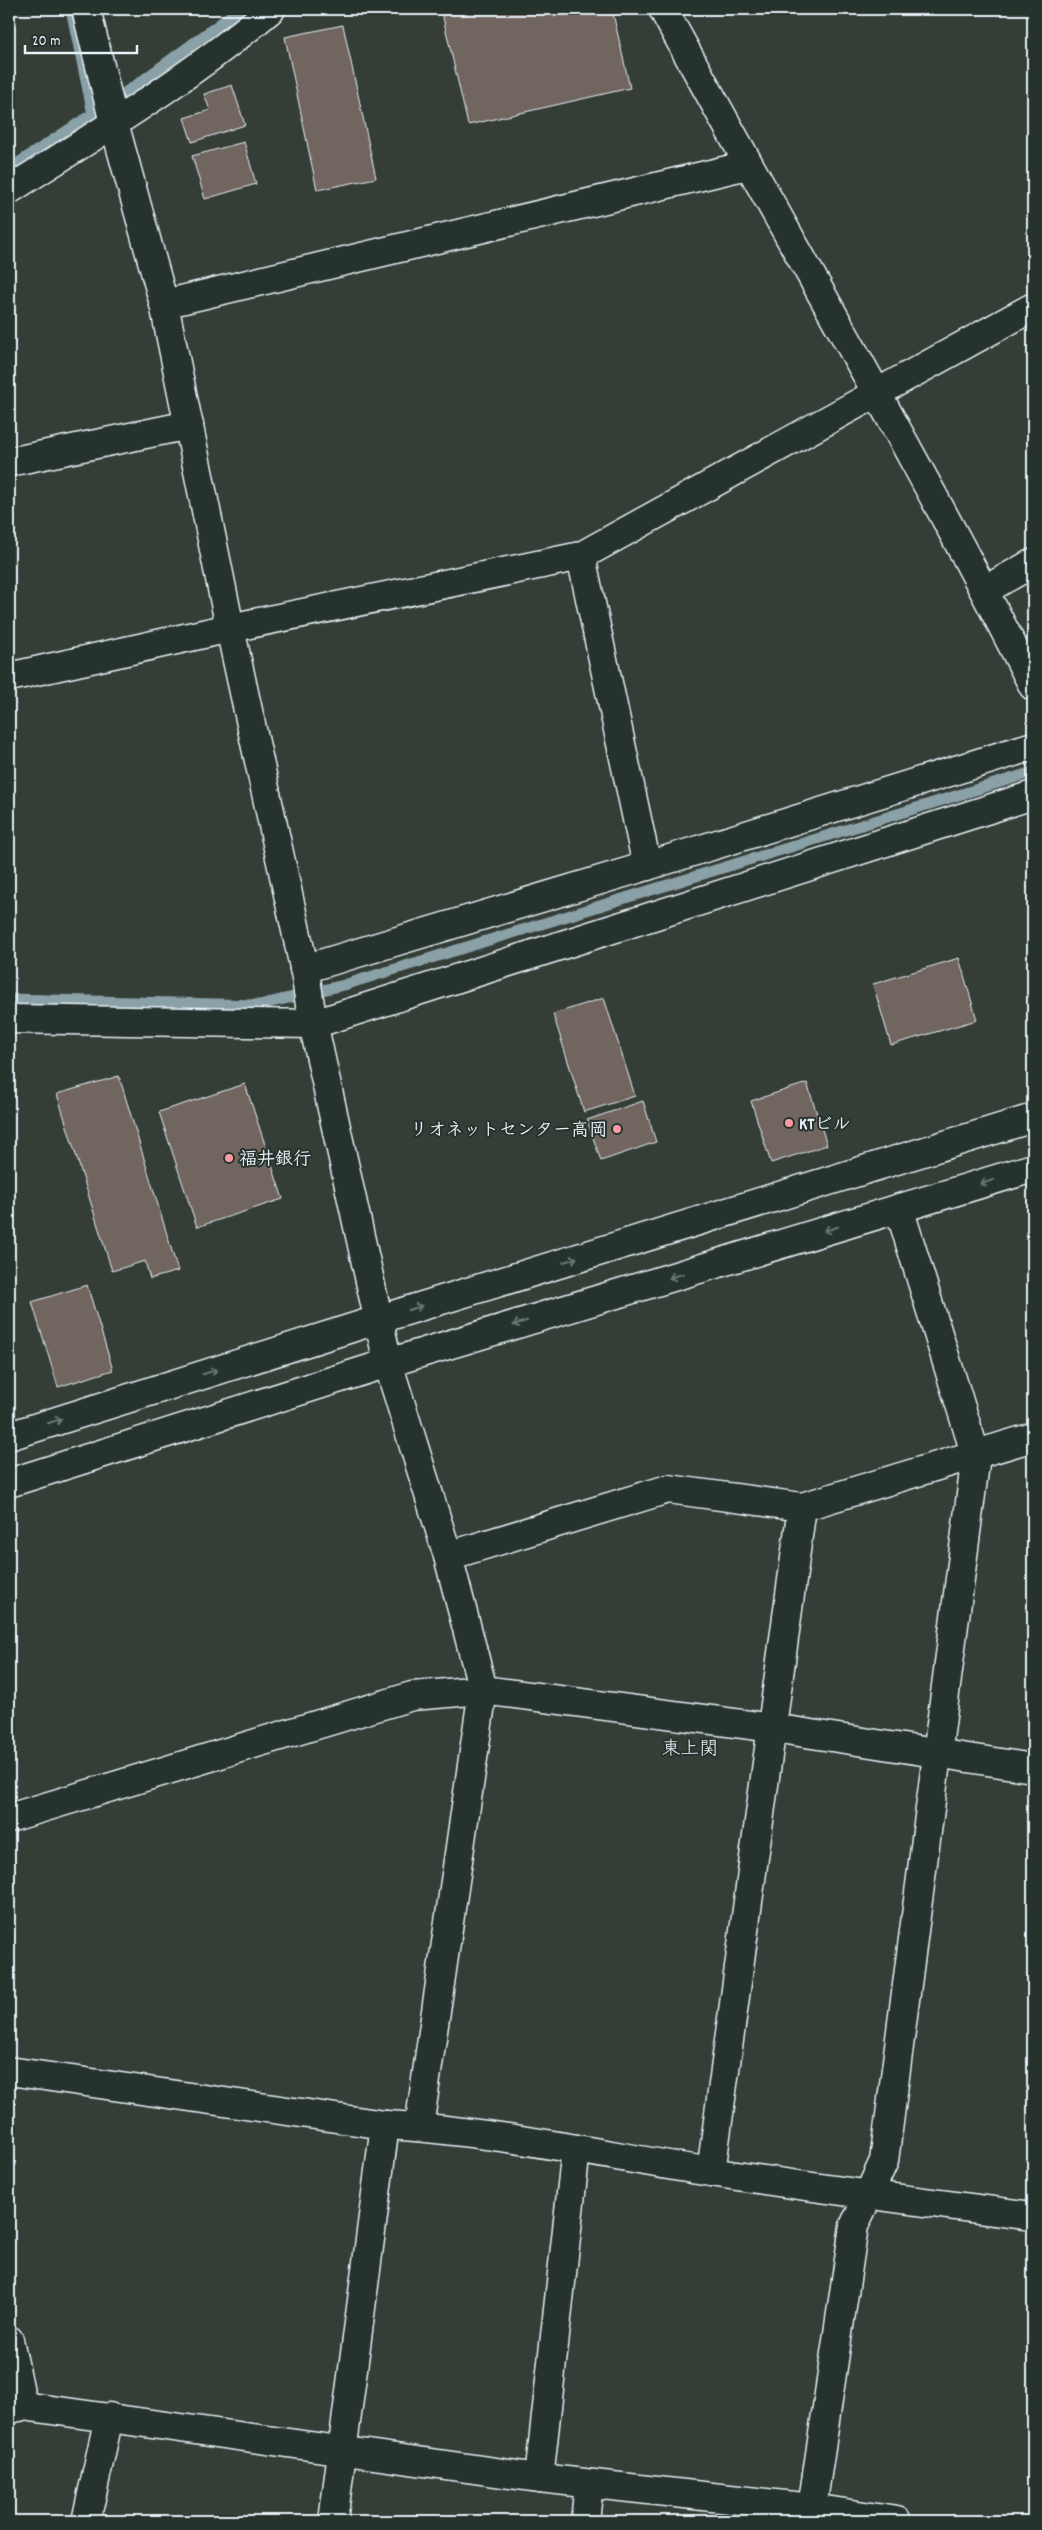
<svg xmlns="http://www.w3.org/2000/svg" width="1042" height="2530" font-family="Dekko,'Klee One',sans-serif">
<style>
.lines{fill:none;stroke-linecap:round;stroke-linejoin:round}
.stream{stroke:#8aa1a8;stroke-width:11}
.building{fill:#71655e;stroke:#e8f1f8}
.street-casing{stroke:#e8f1f8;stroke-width:31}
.secondary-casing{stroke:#e8f1f8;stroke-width:31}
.street{stroke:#26332d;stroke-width:28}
.secondary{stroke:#26332d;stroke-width:28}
.oneway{stroke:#6a7674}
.poi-dot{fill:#ff9aa2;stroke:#26332d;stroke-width:2}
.labels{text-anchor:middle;stroke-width:4;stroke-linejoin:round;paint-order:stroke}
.poi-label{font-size:18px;font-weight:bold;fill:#e8f1f8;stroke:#26332d;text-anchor:start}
.neighbourhood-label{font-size:19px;fill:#e8f1f8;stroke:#26332d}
</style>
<rect width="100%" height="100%" fill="#353d37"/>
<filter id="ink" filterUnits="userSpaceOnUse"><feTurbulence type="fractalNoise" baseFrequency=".02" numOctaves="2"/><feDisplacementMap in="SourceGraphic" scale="10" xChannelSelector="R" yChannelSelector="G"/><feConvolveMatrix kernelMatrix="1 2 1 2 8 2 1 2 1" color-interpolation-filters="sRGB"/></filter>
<g filter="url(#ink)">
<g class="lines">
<g class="stream">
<polyline points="71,9 93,114"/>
<polyline points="9,169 138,84 240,9"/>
<polyline points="9,999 259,1005 344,985 1033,772"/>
</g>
</g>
<g class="building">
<polygon points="441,9 612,9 630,88 468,125"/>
<polygon points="343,25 376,178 317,190 285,37"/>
<polygon points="232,85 245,125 192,142 184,118 210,110 204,94"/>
<polygon points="244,142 256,184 205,199 192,156"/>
<polygon points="959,958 977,1020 891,1045 873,984"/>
<polygon points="604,998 635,1096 584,1112 553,1014"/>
<polygon points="119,1076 178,1271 150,1279 145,1261 112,1271 57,1094"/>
<polygon points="807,1083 827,1145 771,1163 751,1101"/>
<polygon points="245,1084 283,1199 197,1227 159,1112"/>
<polygon points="643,1101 656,1142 601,1161 587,1120"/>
<polygon points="87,1285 113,1370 58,1387 32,1302"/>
</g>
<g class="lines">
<g class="street-casing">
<g id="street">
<polyline points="86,9 114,123 164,304 230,628 305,972 312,1018 388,1363 448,1556 483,1690 419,2127"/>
<path d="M663 9C786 235 917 456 1033 686"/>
<path d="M9 190C97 134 192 77 271 9"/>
<polyline points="164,304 748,165"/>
<polyline points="9,462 189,425"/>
<polyline points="581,556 647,866"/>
<polyline points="985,590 1033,563"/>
<polyline points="9,677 230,628 581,556 1033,307"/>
<polyline points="304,969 647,866 1033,746"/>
<polyline points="9,1019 314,1024 1033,795"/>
<polyline points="448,1556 668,1489 802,1507 1033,1437"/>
<polyline points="9,1818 412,1696 483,1690 773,1728 1033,1768"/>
<path d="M9 2071 385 2125C494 2131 603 2155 711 2172 818 2189 926 2202 1033 2216"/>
<polyline points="711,2172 802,1507"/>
<polyline points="9,2340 23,2406"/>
<polyline points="9,2409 23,2406 539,2478 812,2508 897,2521"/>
<polyline points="539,2478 576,2149"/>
<polyline points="86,2521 109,2417"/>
<polyline points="333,2521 385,2125"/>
<polyline points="585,2521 589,2484"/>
<polyline points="810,2521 854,2226 884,2161 976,1456 899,1208"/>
</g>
</g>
<g class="secondary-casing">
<g id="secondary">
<polyline points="9,1436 380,1319 1033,1118"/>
<polyline points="9,1483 388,1363 1033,1168"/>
</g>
</g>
<use href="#street" class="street"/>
<use href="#secondary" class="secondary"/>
</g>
<defs><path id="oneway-shaft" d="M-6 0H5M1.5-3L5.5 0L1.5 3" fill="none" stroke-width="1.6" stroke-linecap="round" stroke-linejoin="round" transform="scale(1.25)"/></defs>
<g class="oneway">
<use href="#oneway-shaft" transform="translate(987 1182) rotate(163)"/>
<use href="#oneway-shaft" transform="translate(831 1229) rotate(163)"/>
<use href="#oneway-shaft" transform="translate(570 1260) rotate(-17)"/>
<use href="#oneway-shaft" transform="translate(676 1276) rotate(163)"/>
<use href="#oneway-shaft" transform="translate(415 1308) rotate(-17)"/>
<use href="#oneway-shaft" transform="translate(520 1323) rotate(163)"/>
<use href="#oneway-shaft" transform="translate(210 1372) rotate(-18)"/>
<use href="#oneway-shaft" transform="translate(55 1421) rotate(-18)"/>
</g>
</g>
<g class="poi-dot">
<circle cx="789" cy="1123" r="5"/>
<circle cx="617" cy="1129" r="5"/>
<circle cx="229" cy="1158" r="5"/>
</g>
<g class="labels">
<g class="poi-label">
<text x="799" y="1129">KTビル</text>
<text x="607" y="1135" text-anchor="end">リオネットセンター高岡</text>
<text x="239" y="1164">福井銀行</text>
</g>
<g class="neighbourhood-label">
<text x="690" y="1754">東上関</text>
</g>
</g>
<rect width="1042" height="2530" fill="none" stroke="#26332d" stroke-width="30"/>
<rect x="15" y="15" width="1012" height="2500" fill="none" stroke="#e8f1f8" stroke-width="2" filter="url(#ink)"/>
<path d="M25 45v8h112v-8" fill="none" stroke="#e8f1f8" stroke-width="2.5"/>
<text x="32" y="45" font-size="15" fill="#e8f1f8" stroke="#26332d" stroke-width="4" paint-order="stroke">20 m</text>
</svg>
